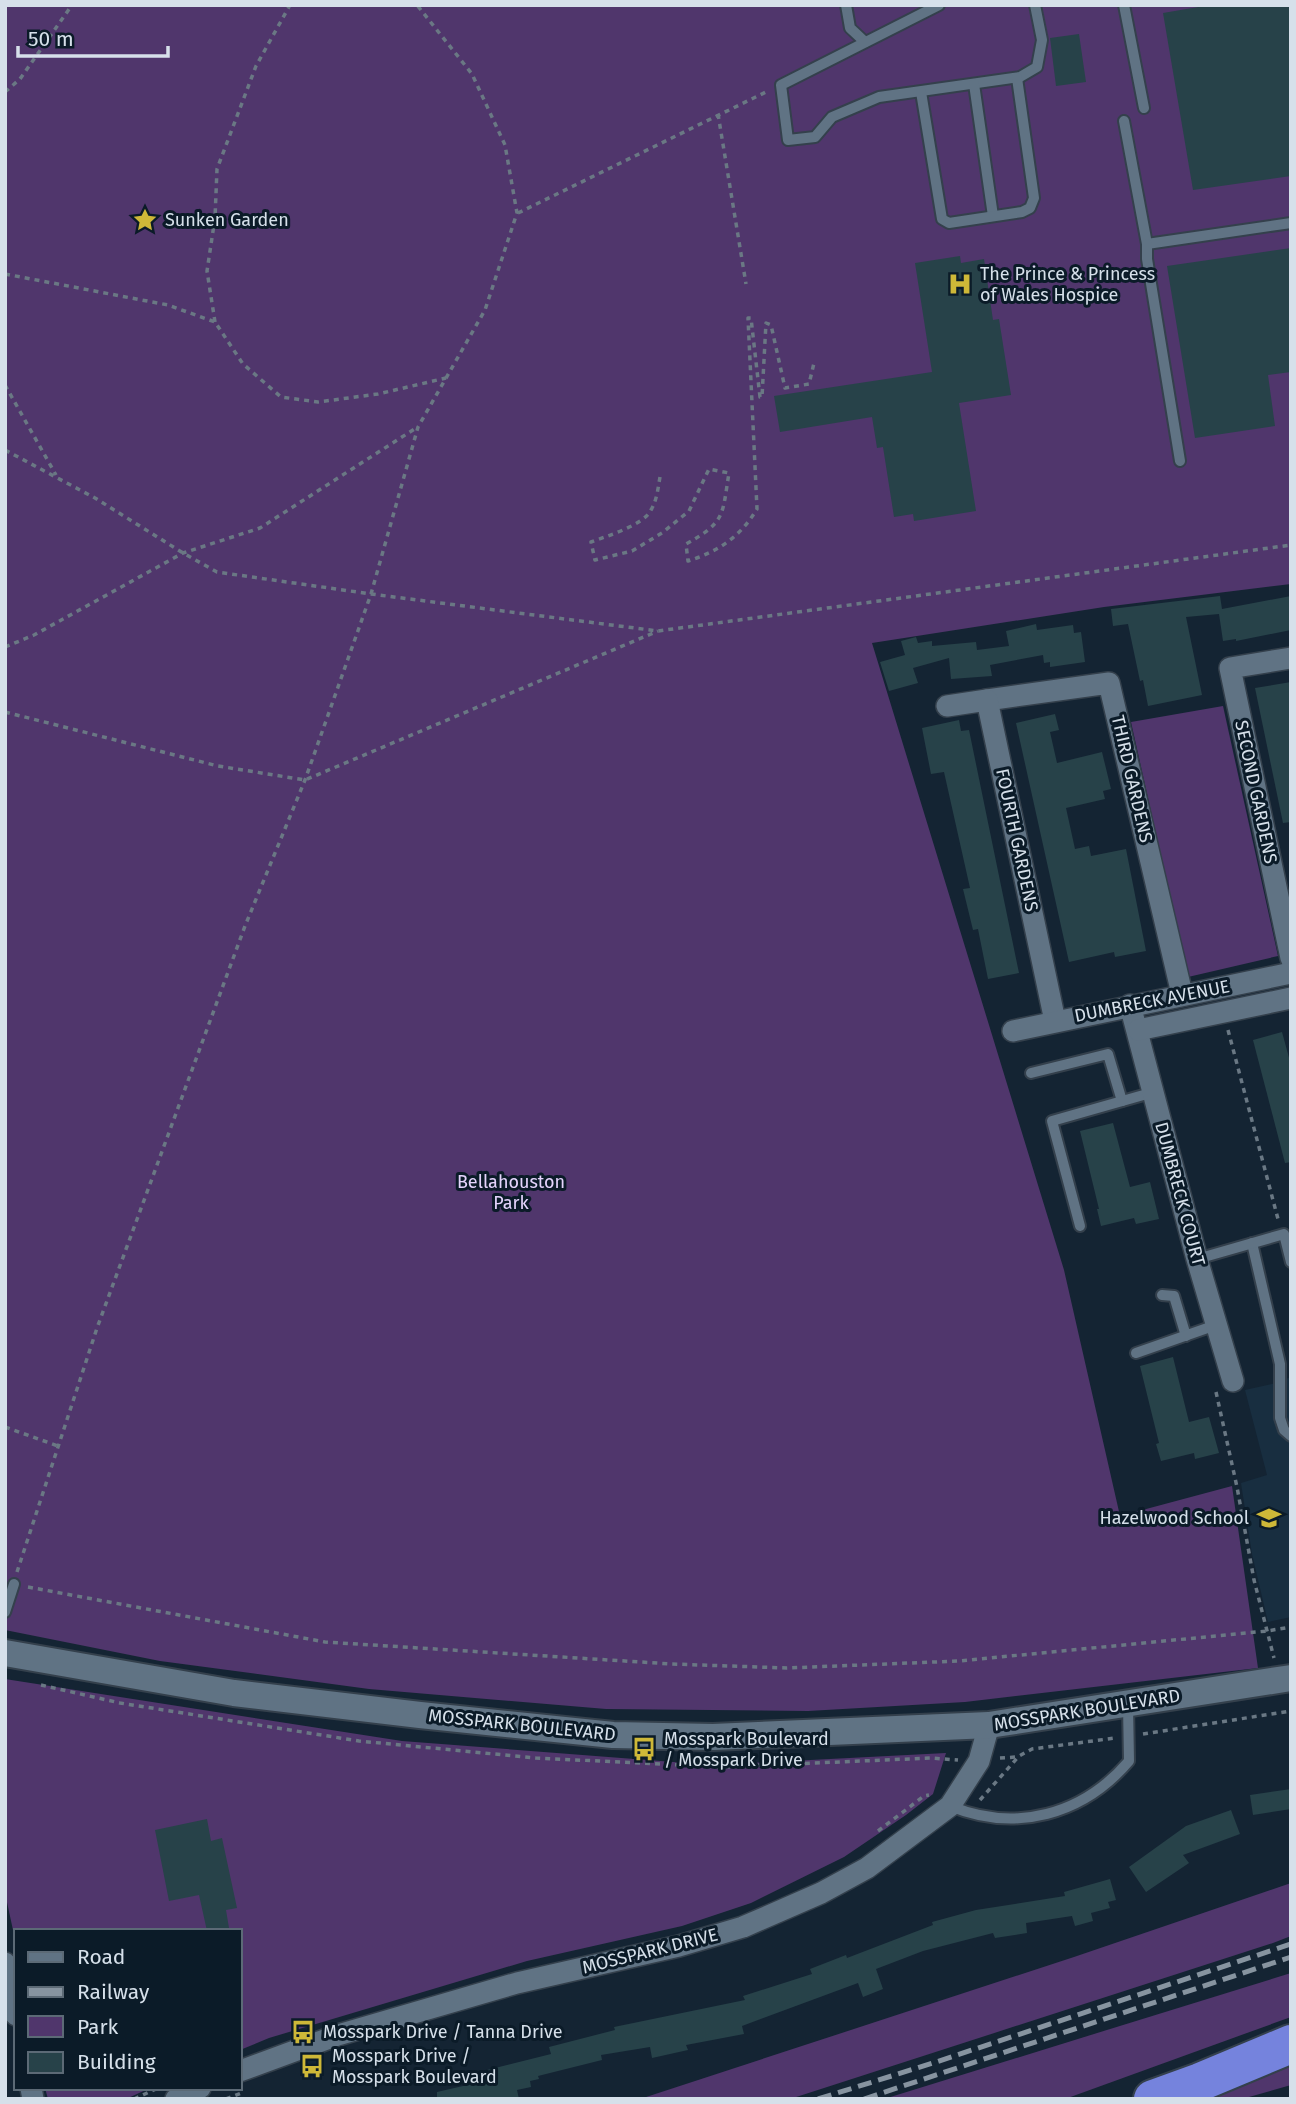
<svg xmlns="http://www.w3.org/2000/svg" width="1296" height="2104" font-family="'Fira Sans',sans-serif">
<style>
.built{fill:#182e40}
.green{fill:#50366c}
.building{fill:#274249}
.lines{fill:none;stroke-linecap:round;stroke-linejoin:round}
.service-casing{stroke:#34404c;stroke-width:14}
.minor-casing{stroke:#34404c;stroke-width:24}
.tertiary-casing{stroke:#34404c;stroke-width:30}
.motorway-casing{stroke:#34404c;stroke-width:42}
.path{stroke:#6a7884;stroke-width:3.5;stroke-dasharray:5 5;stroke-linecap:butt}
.service{stroke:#607384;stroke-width:10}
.minor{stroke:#607384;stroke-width:21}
.tertiary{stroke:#607384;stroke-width:26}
.motorway{stroke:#7583dd;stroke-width:38}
.rail{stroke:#8794a0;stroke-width:5;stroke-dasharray:14 7;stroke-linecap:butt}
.labels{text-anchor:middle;stroke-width:6;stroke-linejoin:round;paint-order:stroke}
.poi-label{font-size:18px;fill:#d6e0ea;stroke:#0b1b28;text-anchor:start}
.street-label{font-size:18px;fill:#d6e0ea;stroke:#0b1b28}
.park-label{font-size:18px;fill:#e5d4fd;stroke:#0b1b28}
</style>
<rect width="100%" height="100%" fill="#142433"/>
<polygon class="built" points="1291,1377 1291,1617 1268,1622 1252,1554 1241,1483 1267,1475 1245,1390 1272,1384"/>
<g class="green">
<polygon points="5,5 1291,5 1291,584 1104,607 872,643 1064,1270 1120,1516 1232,1486 1258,1668 965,1702 808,1711 606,1709 369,1689 160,1661 5,1630"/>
<polygon points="1223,706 1278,956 1188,977 1131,722"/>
<polygon points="5,1679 402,1741 712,1765 946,1753 933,1794 906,1815 844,1857 751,1903 682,1926 527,1961 269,2038 240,2050 240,1931 16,1931 16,1944 5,1893"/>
<polygon points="1291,1883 1291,1936 1273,1943 790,2099 640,2099 1074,1957"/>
<polygon points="1291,1973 1291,2017 1065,2099 884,2099"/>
<polygon points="1291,2051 1291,2085 1242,2099 1168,2099"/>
<polygon points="45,2088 150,2088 126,2099 48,2099"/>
</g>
<g class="building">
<polygon points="1210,5 1291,5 1291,176 1193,190 1163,13"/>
<polygon points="1079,34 1086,82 1056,86 1050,38"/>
<polygon points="1291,248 1291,372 1268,375 1275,426 1195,438 1167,266"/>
<polygon points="960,256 961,263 984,259 993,320 999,319 1011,395 959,403 976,511 914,521 913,514 894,517 883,447 877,448 872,417 780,432 774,396 932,372 915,263"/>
<polygon points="1220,596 1222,609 1291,596 1291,630 1236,641 1236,639 1223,641 1219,614 1186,617 1202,695 1148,706 1143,680 1140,681 1128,624 1113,626 1111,609"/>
<polygon points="1036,624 1037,630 1073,625 1074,633 1081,632 1085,662 1050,667 1050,662 1044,663 1043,655 990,665 992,676 951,679 949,658 913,668 918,683 889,691 880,662 905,655 901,641 916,637 918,643 932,641 932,646 976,642 977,650 1009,646 1006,631"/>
<polygon points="1291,682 1291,822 1283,823 1255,688"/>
<polygon points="1055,714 1059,730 1050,732 1057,763 1102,752 1111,789 1103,791 1105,799 1066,808 1075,849 1089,846 1091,856 1126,849 1146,951 1115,957 1114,952 1069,962 1016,723"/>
<polygon points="959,720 961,731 969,730 1019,973 988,979 978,929 973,930 963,889 970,888 944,772 931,774 922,728"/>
<polygon points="1282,1032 1291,1065 1291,1162 1285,1163 1253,1040"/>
<polygon points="1113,1123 1130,1187 1150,1182 1159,1219 1136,1224 1134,1218 1101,1226 1097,1209 1099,1209 1080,1131"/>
<polygon points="1173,1357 1189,1422 1209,1417 1219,1453 1195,1459 1194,1453 1161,1461 1156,1444 1159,1443 1140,1366"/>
<polygon points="1291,1789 1291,1809 1253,1815 1250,1795"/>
<polygon points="1231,1810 1240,1834 1183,1855 1189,1863 1146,1892 1129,1867 1186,1826"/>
<polygon points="207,1819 211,1841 222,1838 237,1908 226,1910 229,1928 215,1931 207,1931 199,1895 169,1901 155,1830"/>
<polygon points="1110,1879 1116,1900 1108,1902 1110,1908 1091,1913 1093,1921 1075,1926 1072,1916 1026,1923 1027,1933 995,1938 993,1933 923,1951 876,1969 883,1989 863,1997 858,1983 742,2026 744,2034 686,2045 688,2050 652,2058 650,2047 601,2055 602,2060 538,2076 539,2079 530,2081 531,2087 517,2090 519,2099 437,2099 437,2092 489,2080 487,2070 551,2054 549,2047 615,2030 614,2027 745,2000 743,1996 812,1974 810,1969 846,1955 847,1958 933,1925 932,1922 976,1910 1065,1896 1064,1892"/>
</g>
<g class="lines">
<g class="service-casing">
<g id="service">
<polyline points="846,5 850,28 865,42"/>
<polyline points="939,5 781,85 788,140 815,137 832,117 879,97 1020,77 1037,67 1042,40 1035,5"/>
<polyline points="1124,5 1144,108"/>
<polyline points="974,84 993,216"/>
<polyline points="921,92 942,219 949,223 1022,212 1030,208 1034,198 1017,78"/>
<polyline points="1124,121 1147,244 1291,223"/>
<polyline points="1147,244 1147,259 1180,461"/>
<polyline points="1031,1073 1108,1054 1122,1101"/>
<polyline points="1080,1226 1052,1121 1154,1092"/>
<polyline points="1252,1243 1280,1364 1280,1418 1284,1430 1291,1436"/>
<polyline points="1197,1259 1284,1234 1291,1262"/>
<polyline points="1162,1295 1174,1296 1186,1336"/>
<polyline points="1136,1353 1216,1325"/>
<polyline points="5,1612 14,1584"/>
<path d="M950 1806C1016 1833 1083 1815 1129 1761L1128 1705"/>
</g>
</g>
<g class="minor-casing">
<g id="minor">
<polyline points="1291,658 1230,668 1291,958"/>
<polyline points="987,700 1109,683 1182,994"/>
<polyline points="947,706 987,700 1055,1021"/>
<polyline points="1130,1005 1197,1259 1233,1381"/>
<polyline points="1138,1030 1291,998"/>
<polyline points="1013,1031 1291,973"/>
<polyline points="5,1963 16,2015"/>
<polyline points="240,2071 338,2035 517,1983 679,1946 743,1927 821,1893 867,1868 950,1806 979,1761 989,1725"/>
<polyline points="31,2088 33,2099"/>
<polyline points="176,2099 200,2088"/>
</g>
</g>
<g class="tertiary-casing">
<polyline id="tertiary" points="5,1653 234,1693 420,1715 613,1735 713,1737 989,1725 1291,1678"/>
</g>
<g class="motorway-casing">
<polyline id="motorway" points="1153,2099 1200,2082 1291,2044"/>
</g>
<g class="path">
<polyline points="5,92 20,79 72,5"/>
<polyline points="718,114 746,284"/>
<polyline points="518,213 766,92"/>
<polyline points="5,274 168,305 215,322 243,364 281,397 318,402 378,394 446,378"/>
<polyline points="215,322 207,271 215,218 217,169 256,66 290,5"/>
<polyline points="5,385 56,475"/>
<polyline points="5,450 95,498 183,553 217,572 371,594 658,631 1291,545"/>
<path d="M660 477C658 488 657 500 651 510 644 525 607 536 591 542L595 560 632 551 662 533 689 511 709 469 729 473C722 515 726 522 686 544L688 561C719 551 740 537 757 509L748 318H751L760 397H762L766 323 771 325 785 388 809 384 814 363"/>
<polyline points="5,647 34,635 183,553 260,528 416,428"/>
<polyline points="5,712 218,766 305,780 658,631"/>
<polyline points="1228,1030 1278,1219"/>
<polyline points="1216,1392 1237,1487 1254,1580 1274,1658"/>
<polyline points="5,1427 58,1446"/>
<polyline points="17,1572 97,1328 245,926 305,780 371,594 418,427 485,310 517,213 505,145 472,74 417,5"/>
<polyline points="28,1587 325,1642 672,1664 787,1668 959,1661 1267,1631 1291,1627"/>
<polyline points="41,1685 120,1703 359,1741 536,1758 722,1767 931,1758 958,1760"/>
<polyline points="1143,1734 1291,1711"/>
<polyline points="1000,1758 1017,1757"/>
<polyline points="980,1800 1019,1756 1032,1749 1115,1738"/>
<polyline points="878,1831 924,1796 929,1795"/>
<polyline points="134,2099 158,2088"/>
<polyline points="226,2099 244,2092"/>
</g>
<use href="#service" class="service"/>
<use href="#minor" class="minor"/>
<use href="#tertiary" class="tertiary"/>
<use href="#motorway" class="motorway"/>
<g class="rail">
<polyline points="818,2099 933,2063 1291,1944"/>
<polyline points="864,2099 1291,1957"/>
</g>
</g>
<defs>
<g id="sight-bare" transform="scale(1.89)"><path d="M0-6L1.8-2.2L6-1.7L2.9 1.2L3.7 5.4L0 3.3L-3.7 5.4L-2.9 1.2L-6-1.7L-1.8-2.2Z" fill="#ceb838" stroke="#0b1b28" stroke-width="2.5" paint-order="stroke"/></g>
<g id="hospital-bare" transform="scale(1.89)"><path d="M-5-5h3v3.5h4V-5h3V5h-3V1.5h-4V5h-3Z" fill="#ceb838" stroke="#0b1b28" stroke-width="2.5" paint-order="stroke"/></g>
<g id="school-bare" transform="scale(1.89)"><path d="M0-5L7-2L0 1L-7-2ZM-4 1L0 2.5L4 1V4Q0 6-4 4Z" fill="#ceb838" stroke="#0b1b28" stroke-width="2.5" paint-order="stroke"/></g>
<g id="bus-bare" transform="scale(1.89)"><path d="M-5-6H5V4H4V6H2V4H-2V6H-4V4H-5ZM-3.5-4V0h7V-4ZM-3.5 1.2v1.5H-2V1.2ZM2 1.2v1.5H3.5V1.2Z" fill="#ceb838" stroke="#0b1b28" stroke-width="2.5" paint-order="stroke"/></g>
</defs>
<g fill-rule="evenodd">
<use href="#sight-bare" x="145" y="220"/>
<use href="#hospital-bare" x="960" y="284"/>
<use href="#school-bare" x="1269" y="1518"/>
<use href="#bus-bare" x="644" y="1749"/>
<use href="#bus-bare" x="303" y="2032"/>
<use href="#bus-bare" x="312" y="2066"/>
</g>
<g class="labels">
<g class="poi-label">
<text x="165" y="226">Sunken Garden</text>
<text x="980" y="280">The Prince &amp; Princess<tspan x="980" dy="21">of Wales Hospice</tspan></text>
<text x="1249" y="1524" text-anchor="end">Hazelwood School</text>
<text x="664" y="1745">Mosspark Boulevard<tspan x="664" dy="21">/ Mosspark Drive</tspan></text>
<text x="323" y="2038">Mosspark Drive / Tanna Drive</text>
<text x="332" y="2062">Mosspark Drive /<tspan x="332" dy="21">Mosspark Boulevard</tspan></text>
</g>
<g class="street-label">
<text transform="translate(1132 779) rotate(77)" y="6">THIRD GARDENS</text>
<text transform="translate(1256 792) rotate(78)" y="6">SECOND GARDENS</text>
<text transform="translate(1017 840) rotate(78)" y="6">FOURTH GARDENS</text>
<text transform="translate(1152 1001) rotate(-11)" y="6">DUMBRECK AVENUE</text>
<text transform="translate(1180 1194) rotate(75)" y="6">DUMBRECK COURT</text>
<text transform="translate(1087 1710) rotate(-9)" y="6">MOSSPARK BOULEVARD</text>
<text transform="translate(522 1725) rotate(6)" y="6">MOSSPARK BOULEVARD</text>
<text transform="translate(650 1951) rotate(-14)" y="6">MOSSPARK DRIVE</text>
</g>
<g class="park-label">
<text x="511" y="1188">Bellahouston<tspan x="511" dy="21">Park</tspan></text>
</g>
</g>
<rect width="1296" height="2104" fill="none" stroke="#d6e0ea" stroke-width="14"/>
<rect x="14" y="1929" width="228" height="161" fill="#0b1b28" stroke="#5c6a76" stroke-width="2"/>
<rect x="28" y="1952" width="35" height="10" fill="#607384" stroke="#5c6a76" stroke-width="2"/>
<text x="77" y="1964" font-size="21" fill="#d6e0ea">Road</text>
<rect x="28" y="1987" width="35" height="10" fill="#8794a0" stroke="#5c6a76" stroke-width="2"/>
<text x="77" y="1999" font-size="21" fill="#d6e0ea">Railway</text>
<rect x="28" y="2016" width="35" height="21" fill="#50366c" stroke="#5c6a76" stroke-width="2"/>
<text x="77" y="2034" font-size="21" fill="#d6e0ea">Park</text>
<rect x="28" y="2052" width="35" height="21" fill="#274249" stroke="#5c6a76" stroke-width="2"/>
<text x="77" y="2069" font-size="21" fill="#d6e0ea">Building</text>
<path d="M18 46v10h150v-10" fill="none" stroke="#d6e0ea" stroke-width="3.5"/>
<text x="28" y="46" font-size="21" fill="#d6e0ea" stroke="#0b1b28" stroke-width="5" paint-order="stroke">50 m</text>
</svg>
